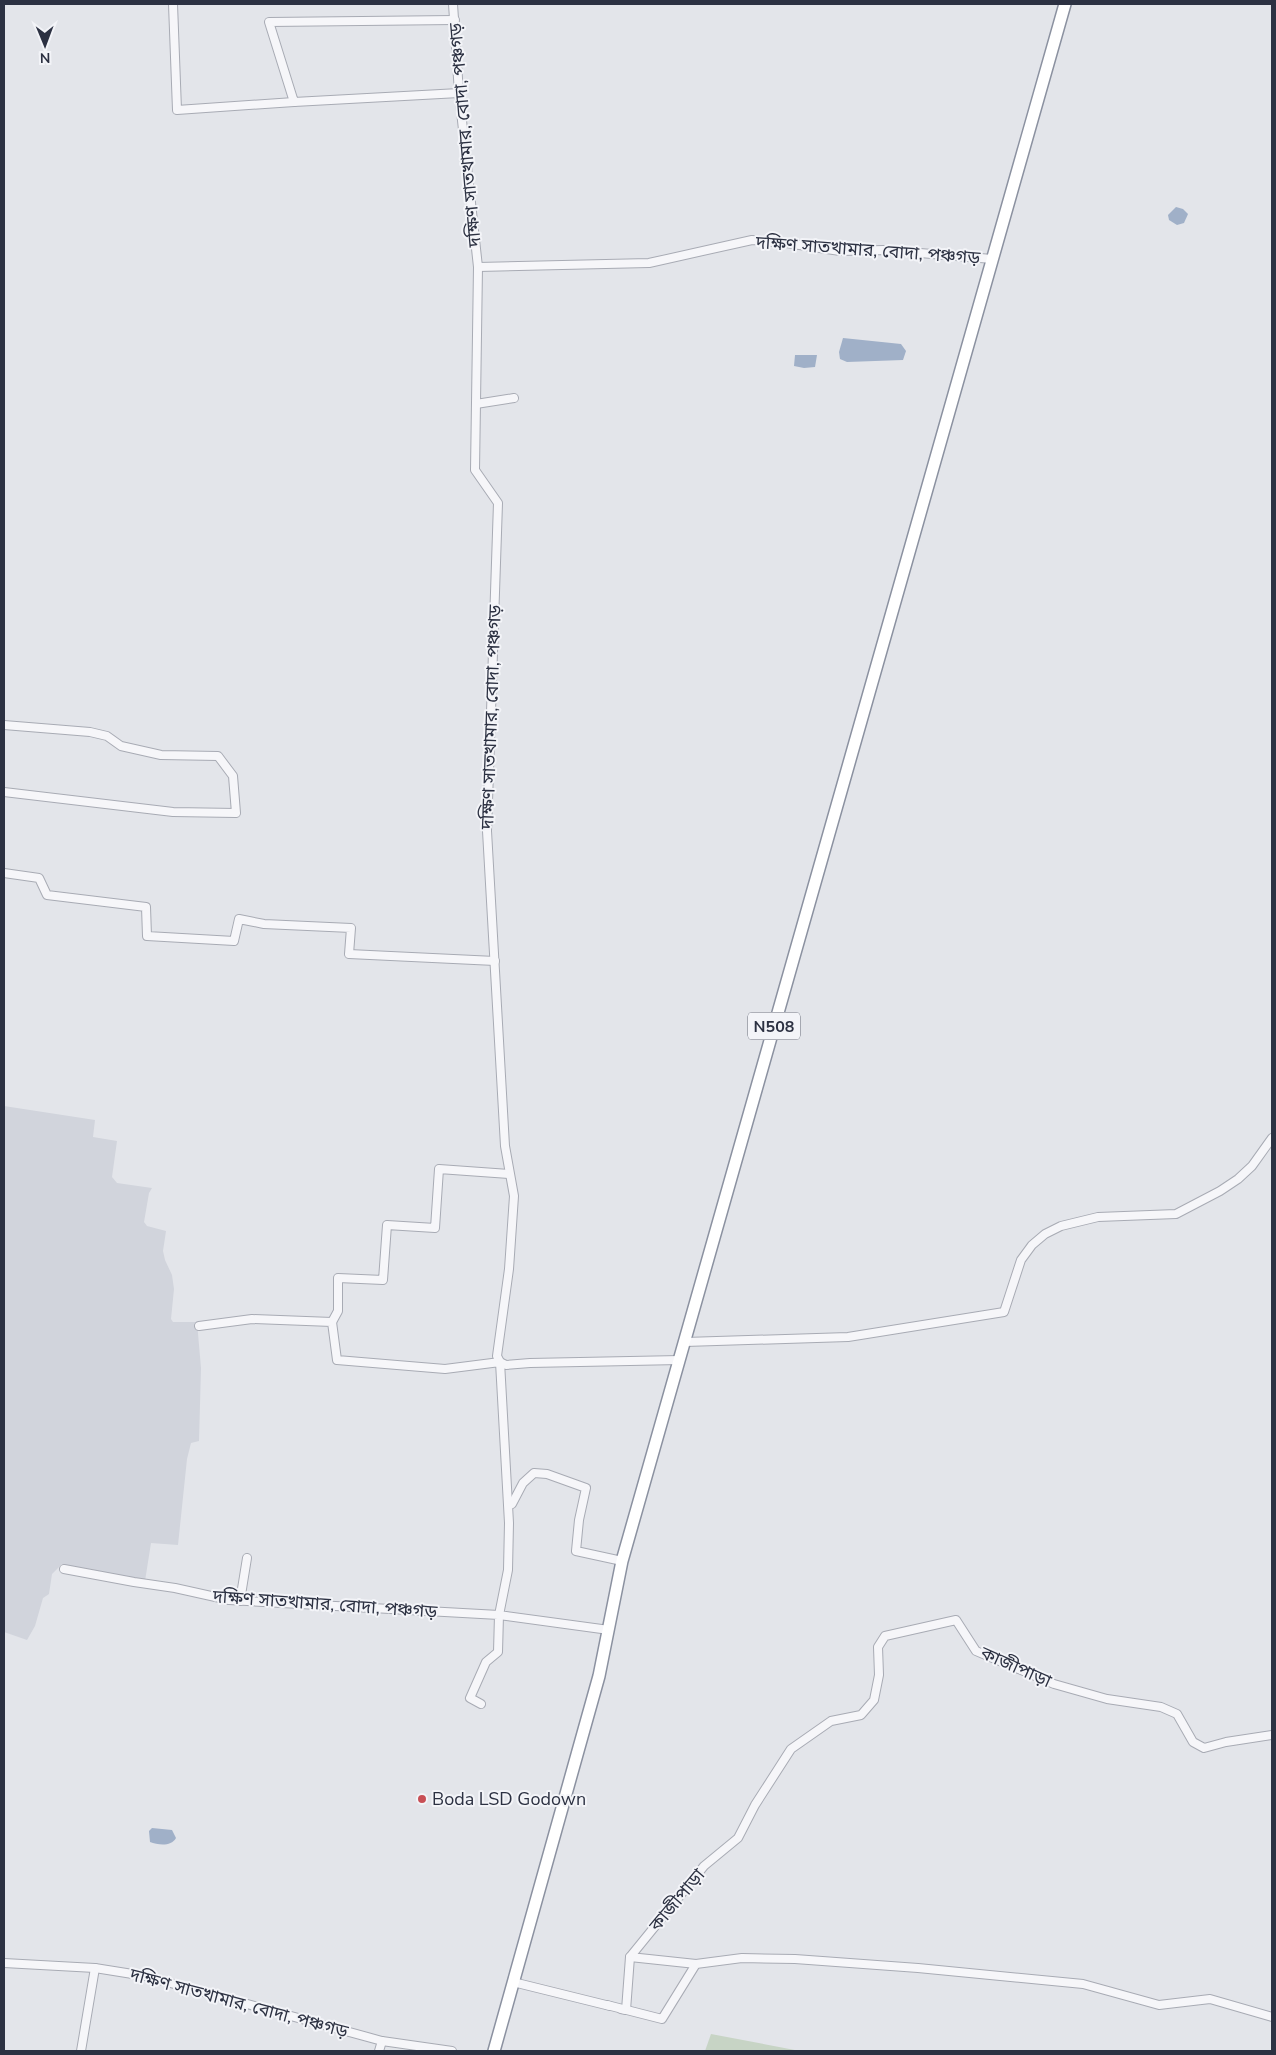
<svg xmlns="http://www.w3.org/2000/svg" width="1276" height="2055" font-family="'Nunito Sans','Noto Sans Bengali',sans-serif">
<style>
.built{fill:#d1d4dc}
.green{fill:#c7d4c5}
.water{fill:#a0b0c8}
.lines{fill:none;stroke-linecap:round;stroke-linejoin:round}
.minor-casing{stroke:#a8abb4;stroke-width:10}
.highway-casing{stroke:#8b91a0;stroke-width:14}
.minor{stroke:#f6f6f9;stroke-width:8}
.highway{stroke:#fff;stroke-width:11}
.poi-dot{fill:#c84f55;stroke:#f3f4f8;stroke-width:2}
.labels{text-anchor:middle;stroke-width:4;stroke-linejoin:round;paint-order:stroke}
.shield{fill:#f3f4f8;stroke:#686c79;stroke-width:1}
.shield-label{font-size:16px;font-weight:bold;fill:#2c3142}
.street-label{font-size:18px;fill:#2c3142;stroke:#f3f4f8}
.poi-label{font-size:18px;fill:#2c3142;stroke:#f3f4f8;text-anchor:start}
</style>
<rect width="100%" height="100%" fill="#e3e5ea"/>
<polygon class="built" points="4,1106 95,1120 93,1137 117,1141 112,1177 117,1183 152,1188 149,1193 144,1222 147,1226 166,1231 163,1251 165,1260 172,1275 174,1289 171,1319 173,1322 197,1322 201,1368 199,1441 191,1443 187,1459 178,1545 151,1543 145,1581 62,1564 52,1574 49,1594 43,1598 35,1626 27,1640 4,1632"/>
<polygon class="green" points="711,2034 800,2051 705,2051"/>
<g class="water">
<polygon points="1176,207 1183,209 1188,214 1184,223 1177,225 1169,220 1168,215"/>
<polygon points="843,338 901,344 906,351 903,360 847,362 840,359 839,352"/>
<polygon points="795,355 817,355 815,367 804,368 794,366"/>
<path d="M152 1828 172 1830 176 1838C171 1847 158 1845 150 1842L149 1831Z"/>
</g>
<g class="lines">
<g class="minor-casing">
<g id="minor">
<polyline points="173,4 177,110 294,102"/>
<polyline points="453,4 459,93 478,267 649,263 752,240 786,243 840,251 884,250 992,259"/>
<polyline points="455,20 269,22 294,102 459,93"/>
<polyline points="478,267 475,470 498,503 487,831 505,1146 514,1196 509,1269 497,1356 500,1362 506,1365 530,1363 680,1360"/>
<polyline points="476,404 514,398"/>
<polyline points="4,725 90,732 107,736 121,746 161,755 218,756 233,776 236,813 173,812 4,792"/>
<polyline points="4,873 39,878 47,895 146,907 147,936 234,941 239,919 264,924 351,928 349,954 495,961"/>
<polyline points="332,1322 338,1311 338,1278 383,1280 387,1225 435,1228 439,1169 509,1174"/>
<polyline points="199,1326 252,1319 332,1322 337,1360 445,1369 500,1362 509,1523 508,1570 499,1615 609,1630"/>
<polyline points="685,1342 848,1337 1004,1312 1021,1260 1032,1245 1045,1234 1061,1226 1098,1217 1176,1214 1220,1191 1238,1179 1252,1166 1272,1138"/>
<polyline points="512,1504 523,1483 534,1473 547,1474 586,1488 579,1520 576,1551 622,1561"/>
<polyline points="64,1569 134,1582 175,1588 229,1600 499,1615 498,1652 486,1662 470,1698 481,1704"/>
<polyline points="240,1601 247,1558"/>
<polyline points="4,1963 95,1968 145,1976 382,2041 452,2051"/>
<polyline points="696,1964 630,1957 704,1866 738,1838 755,1805 791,1749 831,1721 861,1715 874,1700 879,1675 878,1647 885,1636 956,1620 976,1651 1054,1684 1107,1699 1161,1707 1177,1714 1193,1742 1204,1748 1226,1742 1272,1735"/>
<polyline points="513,1982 610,2006"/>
<polyline points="607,2005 662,2019 696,1964 742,1958 795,1959 918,1968 1083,1984 1159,2005 1210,1999 1272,2017"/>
<polyline points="621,2009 626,2010 630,1957"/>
<polyline points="81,2051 95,1968"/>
<polyline points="379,2051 382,2041"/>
</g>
</g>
<g class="highway-casing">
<polyline id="highway" points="494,2051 599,1676 622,1561 1065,4"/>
</g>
<use href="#minor" class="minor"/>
<use href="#highway" class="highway"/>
</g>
<circle class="poi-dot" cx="422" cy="1799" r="5"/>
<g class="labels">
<rect class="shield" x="748" y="1012.5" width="52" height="27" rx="4"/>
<g class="shield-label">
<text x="774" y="1032">N508</text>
</g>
<g class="street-label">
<text transform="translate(465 135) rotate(-95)" y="6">দক্ষিণ সাতখামার, বোদা, পঞ্চগড়</text>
<text transform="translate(868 250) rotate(4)" y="6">দক্ষিণ সাতখামার, বোদা, পঞ্চগড়</text>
<text transform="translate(491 717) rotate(-88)" y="6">দক্ষিণ সাতখামার, বোদা, পঞ্চগড়</text>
<text transform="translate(325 1604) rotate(4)" y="6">দক্ষিণ সাতখামার, বোদা, পঞ্চগড়</text>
<text transform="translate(1016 1667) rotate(24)" y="6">কাজীপাড়া</text>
<text transform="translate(677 1900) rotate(-50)" y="6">কাজীপাড়া</text>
<text transform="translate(239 2003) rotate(15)" y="6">দক্ষিণ সাতখামার, বোদা, পঞ্চগড়</text>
</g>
<g class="poi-label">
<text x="432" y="1805">Boda LSD Godown</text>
</g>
</g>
<rect width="1276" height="2055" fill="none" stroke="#2c3142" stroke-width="10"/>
<g transform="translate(45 45) rotate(179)" stroke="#f3f4f8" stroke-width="4" paint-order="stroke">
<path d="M0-4L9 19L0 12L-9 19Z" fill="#2c3142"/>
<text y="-8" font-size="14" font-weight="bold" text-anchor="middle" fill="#2c3142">N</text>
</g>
</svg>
